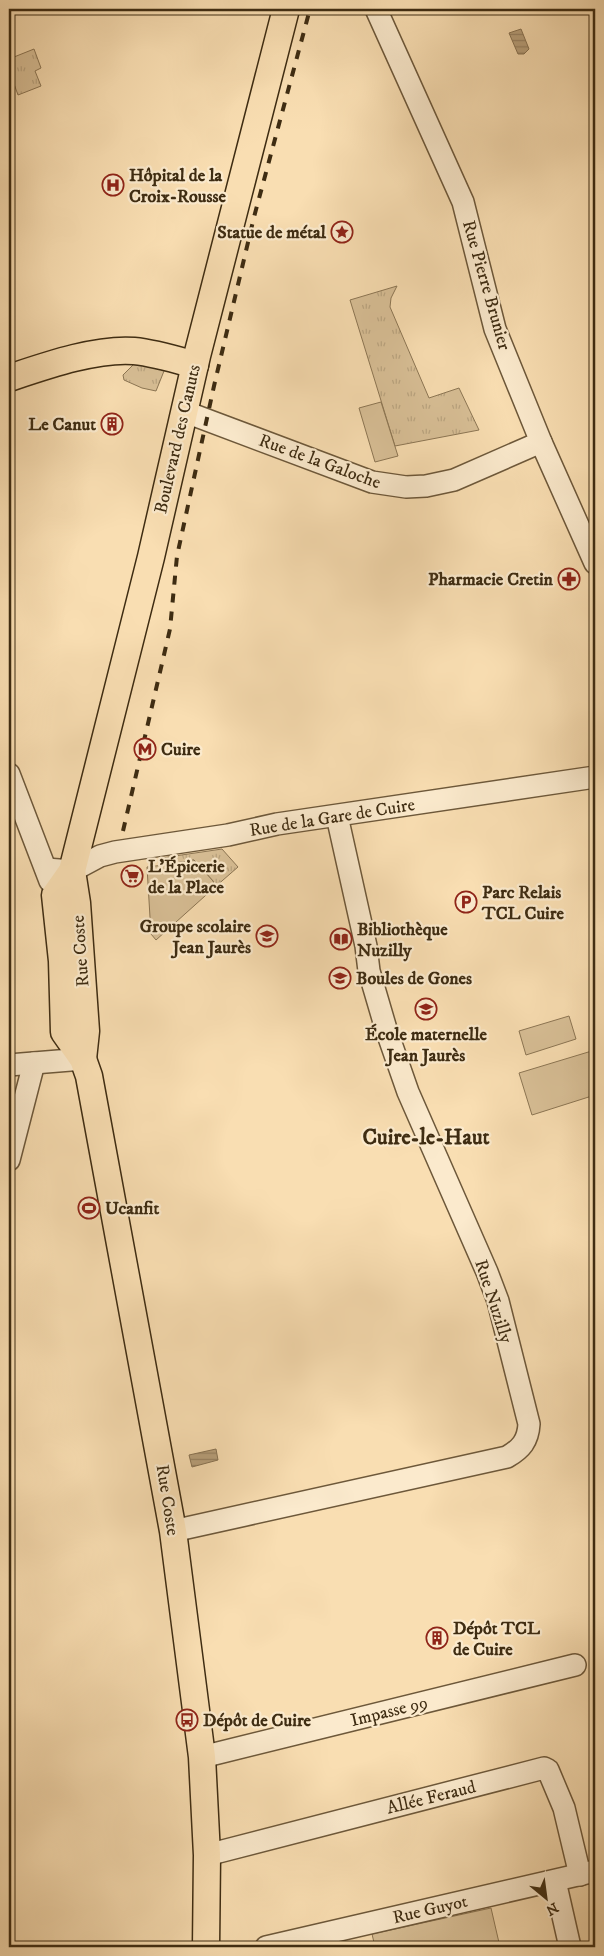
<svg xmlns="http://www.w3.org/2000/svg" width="604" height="1956" font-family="'IM FELL DW Pica',serif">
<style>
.grass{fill:url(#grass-tufts);stroke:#8c7654}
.green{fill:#d9c097;stroke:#8c7654}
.water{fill:url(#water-rules);stroke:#887252}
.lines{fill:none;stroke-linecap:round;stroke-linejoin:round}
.minor-casing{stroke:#6d583a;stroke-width:24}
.major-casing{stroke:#3e2c12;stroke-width:29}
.minor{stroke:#fbeacd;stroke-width:21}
.major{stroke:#f9deb2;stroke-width:26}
.rail{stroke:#3e2c12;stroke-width:4;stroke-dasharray:9 9;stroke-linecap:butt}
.labels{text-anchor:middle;stroke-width:4.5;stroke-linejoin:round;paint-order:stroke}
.poi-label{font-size:18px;font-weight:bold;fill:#3e2c12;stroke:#fbeacd;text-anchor:start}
.street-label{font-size:18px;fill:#3e2c12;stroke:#fbeacd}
.district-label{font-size:22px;font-weight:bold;fill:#3e2c12;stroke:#fbeacd}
</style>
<defs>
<pattern id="grass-tufts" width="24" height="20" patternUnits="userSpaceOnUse" patternTransform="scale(1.25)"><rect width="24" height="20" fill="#d9c097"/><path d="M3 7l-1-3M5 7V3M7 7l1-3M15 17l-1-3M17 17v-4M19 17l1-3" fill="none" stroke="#bba581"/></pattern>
<pattern id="water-rules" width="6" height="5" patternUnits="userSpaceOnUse" patternTransform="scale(1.25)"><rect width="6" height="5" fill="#b9a17c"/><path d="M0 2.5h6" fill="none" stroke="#988364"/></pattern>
</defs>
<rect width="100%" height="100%" fill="#f9deb2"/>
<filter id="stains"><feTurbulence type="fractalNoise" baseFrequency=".004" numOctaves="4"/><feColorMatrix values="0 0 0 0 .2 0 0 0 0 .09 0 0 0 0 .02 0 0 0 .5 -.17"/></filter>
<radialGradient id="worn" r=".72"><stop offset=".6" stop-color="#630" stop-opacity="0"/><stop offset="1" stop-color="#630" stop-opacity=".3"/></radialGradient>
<g class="grass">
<polygon points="34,49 41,68 35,71 41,86 18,95 9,70 9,59"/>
<polygon points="397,286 391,298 390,307 429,398 459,388 479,430 395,446 350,300"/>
<polygon points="134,364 166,366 156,391 142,388 124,380 123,375"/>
<polygon points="222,849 238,867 215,887 213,881 194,860 169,864 168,857"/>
</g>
<g class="green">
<polygon points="381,402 398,456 375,462 359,408"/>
<polygon points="168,857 169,864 194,860 213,881 215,887 156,940 151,934 147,867 164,865 163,858"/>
<polygon points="569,1016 576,1039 526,1055 519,1031"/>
<polygon points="595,1050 595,1095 532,1115 519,1073"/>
<polygon points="491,1908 500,1947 392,1947 391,1943 375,1947 372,1934"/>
</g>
<g class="water">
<polygon points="521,29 529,49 524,54 518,54 509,33"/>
<polygon points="216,1449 218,1460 192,1467 189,1455"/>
</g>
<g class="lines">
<g class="minor-casing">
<g id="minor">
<polyline points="376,9 463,202 495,329 541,442 595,563"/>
<polyline points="183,411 372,482 406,487 426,486 454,480 541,442"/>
<polyline points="9,774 50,881"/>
<polyline points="46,869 72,871 100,856 115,852 228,835 277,824 595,777"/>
<polyline points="9,1065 83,1059"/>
<polyline points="9,1160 34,1063"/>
<path d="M173 1531 507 1457C521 1449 528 1441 529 1424L498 1301 487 1272 408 1092 386 1029 369 971 366 946 337 816"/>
<polyline points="202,1757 575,1665"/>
<polyline points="207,1855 544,1768 548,1770 564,1808 580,1875"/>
<polyline points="555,1881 570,1947"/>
<polyline points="266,1947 595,1871"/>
</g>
</g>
<g class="major-casing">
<g id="major">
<path d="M9 378C45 366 96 348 134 351 155 353 174 359 195 365"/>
<polyline points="72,871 77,903 86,1031 83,1059"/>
<polyline points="206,1947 207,1855 202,1757 173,1531 89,1076 83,1059 64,1032 62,961 55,895 72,871 151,557 197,356 286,9"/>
</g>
</g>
<use href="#minor" class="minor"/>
<use href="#major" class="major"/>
<polyline class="rail" points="123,831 170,629 177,556 214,386 254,217 310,9"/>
</g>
<defs>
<g id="hospital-ring" transform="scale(1.125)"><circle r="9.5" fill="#fbeacd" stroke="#8f2418" stroke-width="1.5"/><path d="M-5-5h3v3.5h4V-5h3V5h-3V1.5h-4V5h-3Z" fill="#8f2418"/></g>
<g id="sight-ring" transform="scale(1.125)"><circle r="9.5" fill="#fbeacd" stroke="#8f2418" stroke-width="1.5"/><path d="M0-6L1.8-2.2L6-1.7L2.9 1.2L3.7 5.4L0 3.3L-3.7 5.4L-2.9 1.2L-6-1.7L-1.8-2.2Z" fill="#8f2418"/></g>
<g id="building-ring" transform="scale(1.125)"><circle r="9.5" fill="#fbeacd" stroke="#8f2418" stroke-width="1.5"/><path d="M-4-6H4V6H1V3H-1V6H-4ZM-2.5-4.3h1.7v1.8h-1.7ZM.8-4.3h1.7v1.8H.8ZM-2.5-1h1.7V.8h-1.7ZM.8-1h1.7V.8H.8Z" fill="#8f2418"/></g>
<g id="pharmacy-ring" transform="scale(1.125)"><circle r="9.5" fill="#fbeacd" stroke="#8f2418" stroke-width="1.5"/><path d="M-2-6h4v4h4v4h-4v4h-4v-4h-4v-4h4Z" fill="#8f2418"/></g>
<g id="metro-ring" transform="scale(1.125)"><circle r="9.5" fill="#fbeacd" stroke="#8f2418" stroke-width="1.5"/><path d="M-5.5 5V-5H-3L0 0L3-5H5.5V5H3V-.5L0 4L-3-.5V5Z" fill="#8f2418"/></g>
<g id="supermarket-ring" transform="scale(1.125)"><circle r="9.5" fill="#fbeacd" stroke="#8f2418" stroke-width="1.5"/><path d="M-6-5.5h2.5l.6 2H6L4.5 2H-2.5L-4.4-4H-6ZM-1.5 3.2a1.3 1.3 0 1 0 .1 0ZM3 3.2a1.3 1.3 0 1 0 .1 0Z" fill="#8f2418"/></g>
<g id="parking-ring" transform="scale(1.125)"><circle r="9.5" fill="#fbeacd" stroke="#8f2418" stroke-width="1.5"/><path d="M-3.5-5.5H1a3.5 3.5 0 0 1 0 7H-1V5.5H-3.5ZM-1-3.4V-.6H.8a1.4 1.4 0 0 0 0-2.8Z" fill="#8f2418"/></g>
<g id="school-ring" transform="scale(1.125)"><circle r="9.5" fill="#fbeacd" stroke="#8f2418" stroke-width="1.5"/><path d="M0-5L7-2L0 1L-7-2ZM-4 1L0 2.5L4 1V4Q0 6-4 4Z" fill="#8f2418"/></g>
<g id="library-ring" transform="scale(1.125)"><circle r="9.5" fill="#fbeacd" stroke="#8f2418" stroke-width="1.5"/><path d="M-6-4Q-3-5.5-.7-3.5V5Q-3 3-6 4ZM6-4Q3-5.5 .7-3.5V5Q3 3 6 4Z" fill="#8f2418"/></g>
<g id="stadium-ring" transform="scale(1.125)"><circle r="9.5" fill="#fbeacd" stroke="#8f2418" stroke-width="1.5"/><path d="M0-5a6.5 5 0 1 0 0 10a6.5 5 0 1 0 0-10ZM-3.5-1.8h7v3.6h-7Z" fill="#8f2418"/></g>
<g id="bus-ring" transform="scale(1.125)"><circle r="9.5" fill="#fbeacd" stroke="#8f2418" stroke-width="1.5"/><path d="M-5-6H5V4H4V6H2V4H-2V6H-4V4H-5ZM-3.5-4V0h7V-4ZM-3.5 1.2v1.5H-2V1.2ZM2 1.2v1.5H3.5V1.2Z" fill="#8f2418"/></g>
</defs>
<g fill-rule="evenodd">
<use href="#hospital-ring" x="113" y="185"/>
<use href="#sight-ring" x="342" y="232"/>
<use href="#building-ring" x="112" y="424"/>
<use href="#pharmacy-ring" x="569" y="579"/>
<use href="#metro-ring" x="145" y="749"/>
<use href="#supermarket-ring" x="132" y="876"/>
<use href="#parking-ring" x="466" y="902"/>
<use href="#school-ring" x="267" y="936"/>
<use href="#library-ring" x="341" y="939"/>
<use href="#school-ring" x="340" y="978"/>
<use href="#school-ring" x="426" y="1009"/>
<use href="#stadium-ring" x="89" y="1208"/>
<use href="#building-ring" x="437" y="1638"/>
<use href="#bus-ring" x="187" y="1720"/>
</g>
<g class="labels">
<g class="poi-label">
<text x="129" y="181">Hôpital de la<tspan x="129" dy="21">Croix-Rousse</tspan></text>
<text x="326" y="238" text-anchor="end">Statue de métal</text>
<text x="96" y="430" text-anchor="end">Le Canut</text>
<text x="553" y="585" text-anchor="end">Pharmacie Cretin</text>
<text x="161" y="755">Cuire</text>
<text x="148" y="872">L'Épicerie<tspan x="148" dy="21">de la Place</tspan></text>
<text x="482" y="898">Parc Relais<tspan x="482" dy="21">TCL Cuire</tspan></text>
<text x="251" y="932" text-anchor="end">Groupe scolaire<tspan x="251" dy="21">Jean Jaurès</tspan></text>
<text x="357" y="935">Bibliothèque<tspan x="357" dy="21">Nuzilly</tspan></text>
<text x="356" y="984">Boules de Gones</text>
<text x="426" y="1040" text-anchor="middle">École maternelle<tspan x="426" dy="21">Jean Jaurès</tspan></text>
<text x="105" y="1214">Ucanfit</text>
<text x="453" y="1634">Dépôt TCL<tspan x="453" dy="21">de Cuire</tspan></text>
<text x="203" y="1726">Dépôt de Cuire</text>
</g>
<g class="street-label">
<text transform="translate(487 285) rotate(74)" y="6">Rue Pierre Brunier</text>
<text transform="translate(177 439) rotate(-77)" y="6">Boulevard des Canuts</text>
<text transform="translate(320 461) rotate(20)" y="6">Rue de la Galoche</text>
<text transform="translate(332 817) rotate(-9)" y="6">Rue de la Gare de Cuire</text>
<text transform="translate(80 951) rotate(-94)" y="6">Rue Coste</text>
<text transform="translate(494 1301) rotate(72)" y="6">Rue Nuzilly</text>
<text transform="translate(168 1500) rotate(81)" y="6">Rue Coste</text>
<text transform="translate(389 1711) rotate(-14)" y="6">Impasse 99</text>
<text transform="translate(431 1797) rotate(-14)" y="6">Allée Feraud</text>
<text transform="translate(430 1909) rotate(-13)" y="6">Rue Guyot</text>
</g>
<g class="district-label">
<text x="426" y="1144">Cuire-le-Haut</text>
</g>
</g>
<rect width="604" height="1956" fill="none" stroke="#f9deb2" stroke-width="30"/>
<rect x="10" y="10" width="584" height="1936" fill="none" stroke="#3e2c12" stroke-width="2.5"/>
<rect x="15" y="15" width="574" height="1926" fill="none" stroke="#3e2c12"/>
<g transform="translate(546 1898) rotate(151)" stroke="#fbeacd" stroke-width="4" paint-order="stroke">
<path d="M0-4L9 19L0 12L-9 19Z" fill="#3e2c12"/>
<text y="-8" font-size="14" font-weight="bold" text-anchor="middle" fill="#3e2c12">N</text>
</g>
<rect width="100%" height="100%" filter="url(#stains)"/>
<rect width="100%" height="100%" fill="url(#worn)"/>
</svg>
